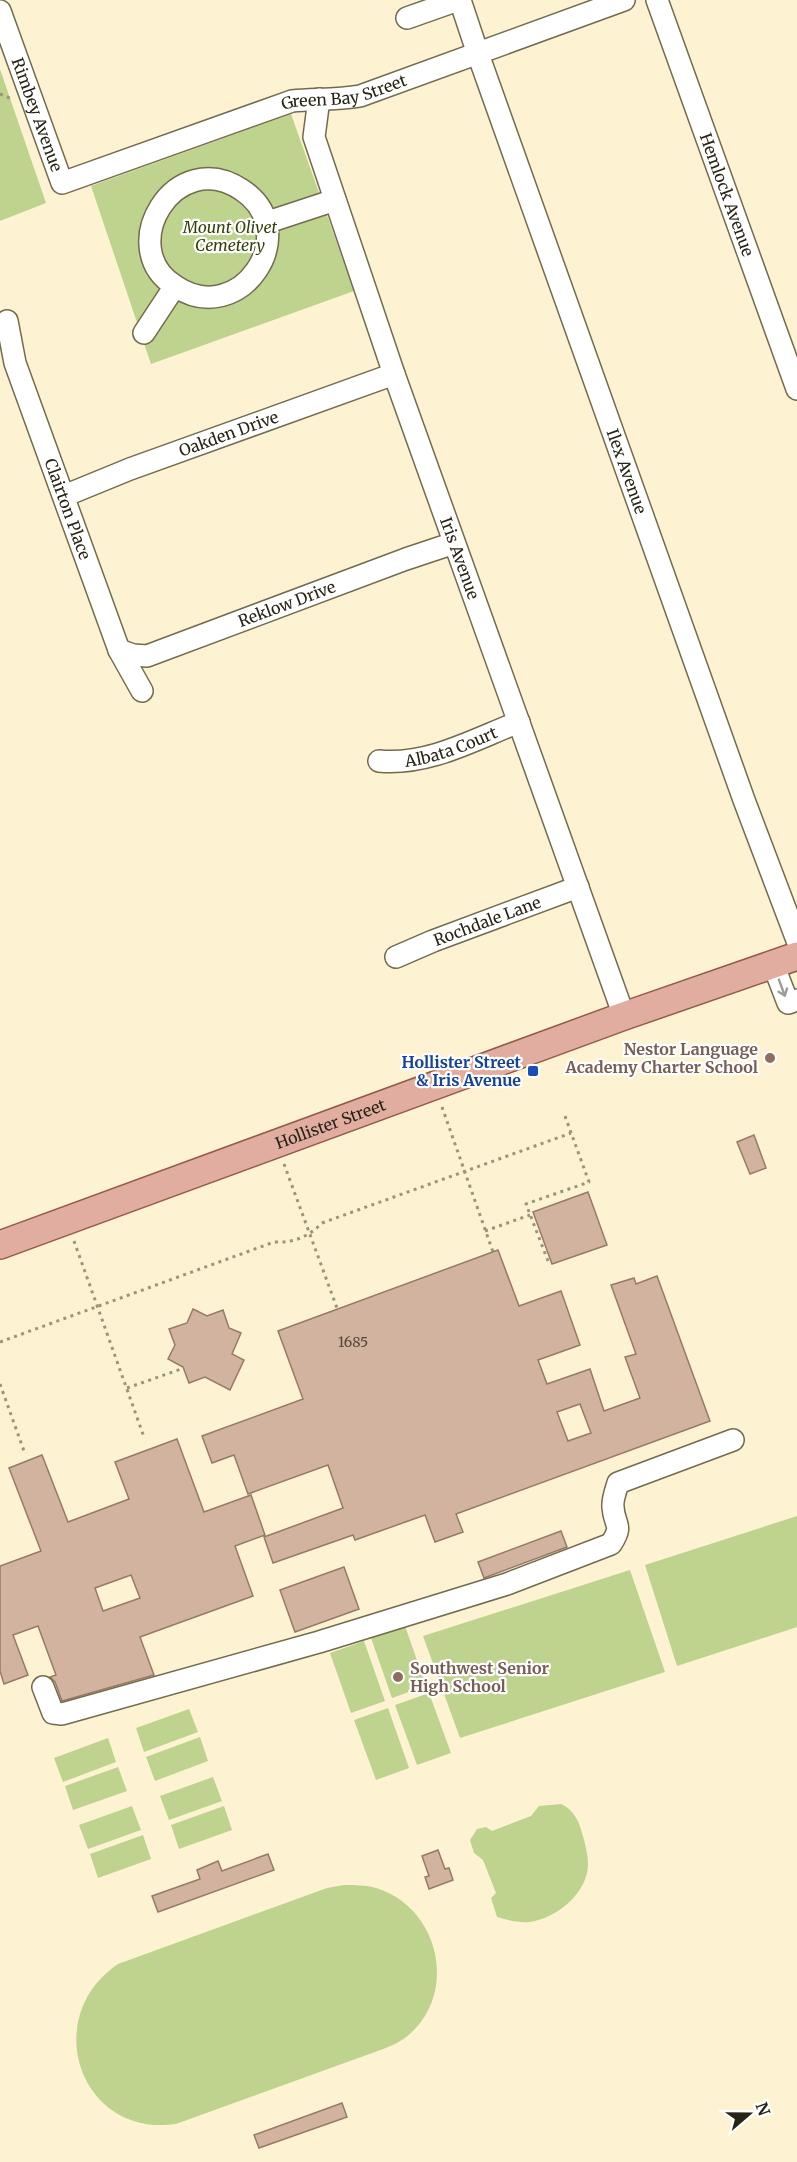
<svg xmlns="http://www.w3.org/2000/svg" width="797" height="2162" font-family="Merriweather,serif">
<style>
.green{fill:#bed38d}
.building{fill:#d2b3a0;stroke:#967a67;stroke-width:1.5;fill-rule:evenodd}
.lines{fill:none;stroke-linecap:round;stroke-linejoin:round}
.minor-casing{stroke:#736b4d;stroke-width:24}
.major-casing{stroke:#945a48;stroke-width:30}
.path{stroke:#9b947d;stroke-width:3;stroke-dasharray:3 4.5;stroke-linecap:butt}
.minor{stroke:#fff;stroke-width:21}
.major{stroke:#e2ada1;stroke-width:27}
.oneway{stroke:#9e9c97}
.education-dot{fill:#8d6e63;stroke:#fff;stroke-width:2}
.transit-dot{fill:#1a4fb4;stroke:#fff;stroke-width:2}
.labels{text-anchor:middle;stroke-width:4.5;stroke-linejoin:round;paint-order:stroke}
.number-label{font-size:14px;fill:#524739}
.street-label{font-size:16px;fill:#272317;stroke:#fff}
.park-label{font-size:16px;font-style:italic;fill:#344008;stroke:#fff}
.education-label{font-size:16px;font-weight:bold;fill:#785e54;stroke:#fff;text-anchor:end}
.transit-label{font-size:16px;font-weight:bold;fill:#164399;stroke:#fff;text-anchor:end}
</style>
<rect width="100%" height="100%" fill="#fdf3d2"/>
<g class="green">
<polygon points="0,69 46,203 0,221"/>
<polygon points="291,114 354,291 151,364 91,186"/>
<polygon points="797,1516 797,1627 677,1666 645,1565"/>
<polygon points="630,1570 665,1672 460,1738 423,1636"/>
<polygon points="405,1626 426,1686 392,1698 371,1638"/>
<polygon points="364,1641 385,1701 351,1713 330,1653"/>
<polygon points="429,1693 451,1753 417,1765 395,1705"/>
<polygon points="388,1708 409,1768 376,1780 354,1720"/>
<polygon points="189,1709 198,1732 144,1752 136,1728"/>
<polygon points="200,1737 208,1761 155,1781 146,1757"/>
<polygon points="108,1738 116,1762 63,1782 54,1758"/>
<polygon points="118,1767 127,1791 73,1810 65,1786"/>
<polygon points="213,1777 222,1801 169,1820 160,1796"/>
<path d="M561 1804C573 1809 579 1821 582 1833 585 1843 588 1854 588 1864 588 1893 556 1919 529 1922 519 1923 507 1920 497 1917L491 1898 496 1893 483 1860 474 1853 470 1840 477 1829 486 1827 492 1831 531 1816 539 1806Z"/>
<polygon points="132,1806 141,1830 88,1849 79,1825"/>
<polygon points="224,1806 232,1830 179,1849 171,1825"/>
<polygon points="143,1835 151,1859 98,1878 90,1854"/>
<path d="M344 1885C355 1885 366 1885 376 1888 442 1908 460 2000 402 2040 397 2043 391 2046 386 2048L176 2124C80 2138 39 2017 118 1964L327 1888Z"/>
</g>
<g class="building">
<polygon points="754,1135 766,1168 750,1174 737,1142"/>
<polygon points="588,1192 607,1245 552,1264 533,1212"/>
<path d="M498 1250 519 1306 561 1291 580 1345 538 1360 547 1384 590 1369 604 1411 640 1398 625 1357 636 1354 611 1285 634 1278 636 1284 657 1276 710 1421 456 1514 463 1532 435 1542 425 1515 355 1540 353 1535 273 1563 264 1537 343 1508 328 1465 248 1494 234 1455 212 1463 202 1436 303 1399 278 1331ZM580 1404 591 1433 568 1441 557 1412Z"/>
<polygon points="193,1309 207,1316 223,1310 229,1328 241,1333 232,1354 244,1360 230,1390 205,1377 189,1383 183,1367 168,1359 175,1345 169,1329 187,1323"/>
<path d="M177 1439 204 1512 251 1495 265 1535 235 1546 253 1596 140 1637 154 1675 62 1701 55 1682 50 1677 56 1675 38 1626 13 1635 28 1675 4 1684 0 1671V1566L41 1551 9 1468 42 1455 68 1522 129 1499 115 1462ZM131 1575 140 1598 103 1611 95 1588Z"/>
<polygon points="561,1531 567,1547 484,1578 478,1562"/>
<polygon points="344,1567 359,1609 295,1632 280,1590"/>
<polygon points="438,1850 445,1869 449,1868 453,1880 429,1889 425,1877 429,1876 422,1856"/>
<polygon points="268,1854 274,1870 158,1912 152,1896 200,1879 197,1870 218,1861 222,1871"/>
<polygon points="342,2103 347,2117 259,2148 254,2135"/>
</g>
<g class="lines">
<g class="minor-casing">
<g id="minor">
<path id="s1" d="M460 0 478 54 744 800 797 940"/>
<path id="s2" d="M657 0 797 389"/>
<path id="s3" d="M0 11 62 183 292 101C315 99 337 100 360 96L624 0"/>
<polyline points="407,18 458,0"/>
<path id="s4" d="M319 99 314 137 394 374 624 1016"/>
<polyline points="265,223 335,200"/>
<path id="s5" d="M7 321 15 363 119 650 142 691"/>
<path d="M144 333 175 286C240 330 305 232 242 190 175 145 114 248 175 286"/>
<path id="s6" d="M64 496 130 469 394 374"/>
<path id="s7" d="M119 650 133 655 147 656 406 559 454 543"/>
<path id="s8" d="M379 761C428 766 475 739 519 722"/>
<path id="s9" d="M396 957 433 941 578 887"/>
<polyline points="773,964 788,1003 797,1000"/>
<path d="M43 1687 53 1713 62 1714 319 1642 507 1584 611 1544C624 1524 614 1526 613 1507 612 1500 616 1490 618 1483L733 1440"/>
</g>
</g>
<g class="major-casing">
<g id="major">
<path id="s10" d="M0 1245 624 1016 797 956"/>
</g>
</g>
<g class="path">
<polyline points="0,94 12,99"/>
<polyline points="442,1107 493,1252"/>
<polyline points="284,1164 337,1308"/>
<polyline points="485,1231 530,1215"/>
<polyline points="74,1241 144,1437"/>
<polyline points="548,1261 526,1204 589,1182 565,1116"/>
<path d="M0 1342 274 1242C294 1243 308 1237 322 1223L571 1133"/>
<polyline points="0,1384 24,1451"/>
<polyline points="127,1388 184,1368"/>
</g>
<use href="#minor" class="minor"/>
<use href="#major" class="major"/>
</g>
<defs><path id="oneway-shaft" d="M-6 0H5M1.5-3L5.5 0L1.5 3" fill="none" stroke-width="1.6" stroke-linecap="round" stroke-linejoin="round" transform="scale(1.5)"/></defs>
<use class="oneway" href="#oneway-shaft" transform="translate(782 988) rotate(70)"/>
<g class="education-dot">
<circle cx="770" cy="1058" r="6"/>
<circle cx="398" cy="1677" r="6"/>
</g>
<rect class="transit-dot" x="527" y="1065" width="12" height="12" rx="3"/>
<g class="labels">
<g class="number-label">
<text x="353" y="1347">1685</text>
</g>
<g class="street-label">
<text dy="6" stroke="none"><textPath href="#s3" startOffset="480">Green Bay Street</textPath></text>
<text dy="6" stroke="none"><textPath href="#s3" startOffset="110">Rimbey Avenue</textPath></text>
<text dy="6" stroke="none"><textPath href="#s2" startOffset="207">Hemlock Avenue</textPath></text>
<text dy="6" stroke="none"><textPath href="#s6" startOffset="176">Oakden Drive</textPath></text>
<text dy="6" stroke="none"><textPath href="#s1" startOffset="500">Ilex Avenue</textPath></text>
<text dy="6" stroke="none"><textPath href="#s5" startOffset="198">Clairton Place</textPath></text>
<text dy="6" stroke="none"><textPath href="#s4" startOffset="484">Iris Avenue</textPath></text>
<text dy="6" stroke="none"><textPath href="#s7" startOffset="178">Reklow Drive</textPath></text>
<text dy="6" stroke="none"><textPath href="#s8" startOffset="74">Albata Court</textPath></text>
<text dy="6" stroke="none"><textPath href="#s9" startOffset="98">Rochdale Lane</textPath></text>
<text dy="6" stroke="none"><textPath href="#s10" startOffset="352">Hollister Street</textPath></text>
</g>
<g class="park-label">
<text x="230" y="233">Mount Olivet<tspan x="230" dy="18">Cemetery</tspan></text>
</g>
<g class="education-label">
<text x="758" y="1055">Nestor Language<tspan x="758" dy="18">Academy Charter School</tspan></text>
<text x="410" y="1674" text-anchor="start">Southwest Senior<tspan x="410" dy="18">High School</tspan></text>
</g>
<g class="transit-label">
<text x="521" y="1068">Hollister Street<tspan x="521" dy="18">&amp; Iris Avenue</tspan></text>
</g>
</g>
<g transform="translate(749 2114) rotate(70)" stroke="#ffffff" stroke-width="4.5" paint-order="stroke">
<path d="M0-4.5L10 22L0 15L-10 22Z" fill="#272317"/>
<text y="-9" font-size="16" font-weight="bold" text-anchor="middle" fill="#272317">N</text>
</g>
</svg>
